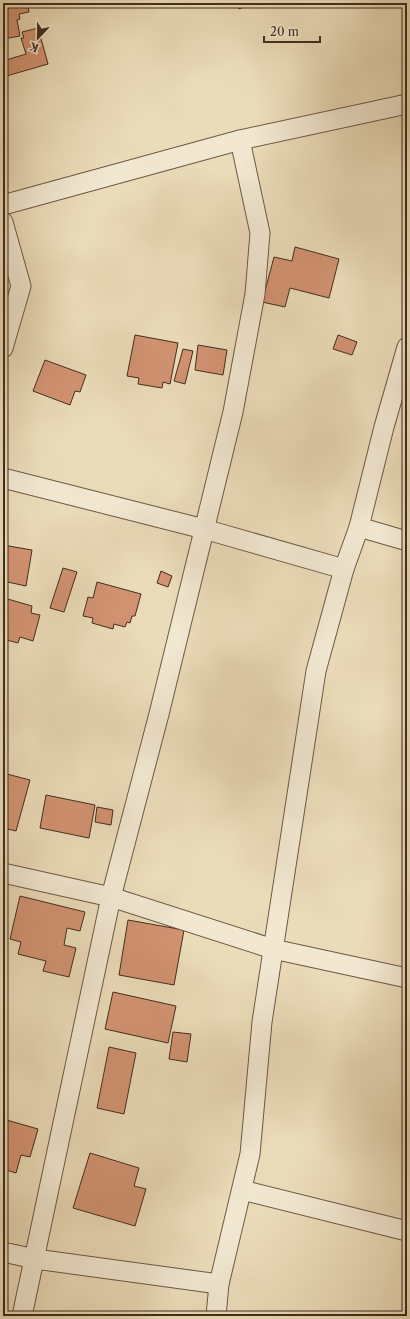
<svg xmlns="http://www.w3.org/2000/svg" width="410" height="1319" font-family="'Libre Caslon Text',serif">
<style>
.building{fill:#d39372;stroke:#412d1d}
.lines{fill:none;stroke-linecap:round;stroke-linejoin:round}
.minor-casing{stroke:#6c5944;stroke-width:21}
.minor{stroke:#f2e8d2;stroke-width:19}
</style>
<rect width="100%" height="100%" fill="#ebdcb9"/>
<filter id="stains"><feTurbulence type="fractalNoise" baseFrequency=".005" numOctaves="4"/><feColorMatrix values="0 0 0 0 .2 0 0 0 0 .09 0 0 0 0 .02 0 0 0 .5 -.17"/></filter>
<radialGradient id="worn" r=".72"><stop offset=".6" stop-color="#630" stop-opacity="0"/><stop offset="1" stop-color="#630" stop-opacity=".3"/></radialGradient>
<g class="building">
<polygon points="3,3 27,3 29,12 19,14 20,19 17,20 20,36 3,39"/>
<polygon points="236,3 254,3 239,9"/>
<polygon points="38,28 48,64 3,77 3,61 26,54 21,38 24,38 22,32"/>
<polygon points="295,247 339,259 329,298 290,288 285,307 262,302 274,257 292,261"/>
<polygon points="135,335 178,343 170,384 163,382 162,388 138,384 139,378 127,376"/>
<polygon points="338,335 357,342 352,355 333,349"/>
<polygon points="198,345 227,350 223,375 195,370"/>
<polygon points="183,349 193,351 185,384 174,381"/>
<polygon points="45,360 86,375 80,392 75,391 70,405 33,391"/>
<polygon points="3,545 32,550 26,586 3,581"/>
<polygon points="63,568 77,572 64,612 50,608"/>
<polygon points="161,571 172,576 168,587 157,583"/>
<polygon points="97,582 141,594 135,616 132,616 130,623 127,622 125,627 114,624 113,629 92,623 93,618 83,616 88,597 93,598"/>
<polygon points="4,598 32,606 31,613 40,615 33,641 20,637 18,643 3,639"/>
<polygon points="3,773 30,780 16,831 3,828"/>
<polygon points="46,795 95,805 89,838 40,828"/>
<polygon points="97,807 113,810 111,825 95,822"/>
<polygon points="20,896 85,912 80,931 67,928 64,945 76,948 69,977 43,971 46,961 18,954 21,942 10,939"/>
<polygon points="128,920 184,930 174,985 119,975"/>
<polygon points="113,992 176,1006 168,1043 105,1029"/>
<polygon points="173,1032 191,1034 187,1062 169,1059"/>
<polygon points="109,1047 136,1053 124,1114 97,1108"/>
<polygon points="3,1119 38,1129 30,1157 21,1155 16,1173 3,1169"/>
<polygon points="90,1153 139,1168 134,1186 146,1189 135,1226 73,1208"/>
</g>
<g class="lines">
<g class="minor-casing">
<g id="minor">
<polyline points="3,205 240,140 407,104"/>
<polyline points="3,222 21,286 3,348"/>
<polyline points="3,478 204,529 344,569"/>
<polyline points="359,527 407,541"/>
<polyline points="3,873 111,897 273,949 407,978"/>
<polyline points="242,1190 407,1231"/>
<polyline points="3,1252 35,1259 219,1284"/>
<polyline points="22,1316 111,897 159,714 233,412 255,294 260,233 240,140"/>
<polyline points="216,1316 219,1284 250,1154 262,1022 316,671 344,569 359,527 384,427 407,347"/>
</g>
</g>
<use href="#minor" class="minor"/>
</g>
<rect width="410" height="1319" fill="none" stroke="#ebdcb9" stroke-width="16"/>
<rect x="4" y="4" width="402" height="1311" fill="none" stroke="#412d1d" stroke-width="2"/>
<rect x="8" y="8" width="394" height="1303" fill="none" stroke="#412d1d"/>
<g transform="translate(38 38) rotate(202)" stroke="#f2e8d2" stroke-width="3" paint-order="stroke">
<path d="M0-3L7 15L0 10L-7 15Z" fill="#412d1d"/>
<text y="-6" font-size="11" font-weight="bold" text-anchor="middle" fill="#412d1d">K</text>
</g>
<path d="M264 36v6h56v-6" fill="none" stroke="#412d1d" stroke-width="2"/>
<text x="270" y="36" font-size="12" fill="#412d1d" stroke="#f2e8d2" stroke-width="3" paint-order="stroke">20 m</text>
<rect width="100%" height="100%" filter="url(#stains)"/>
<rect width="100%" height="100%" fill="url(#worn)"/>
</svg>
